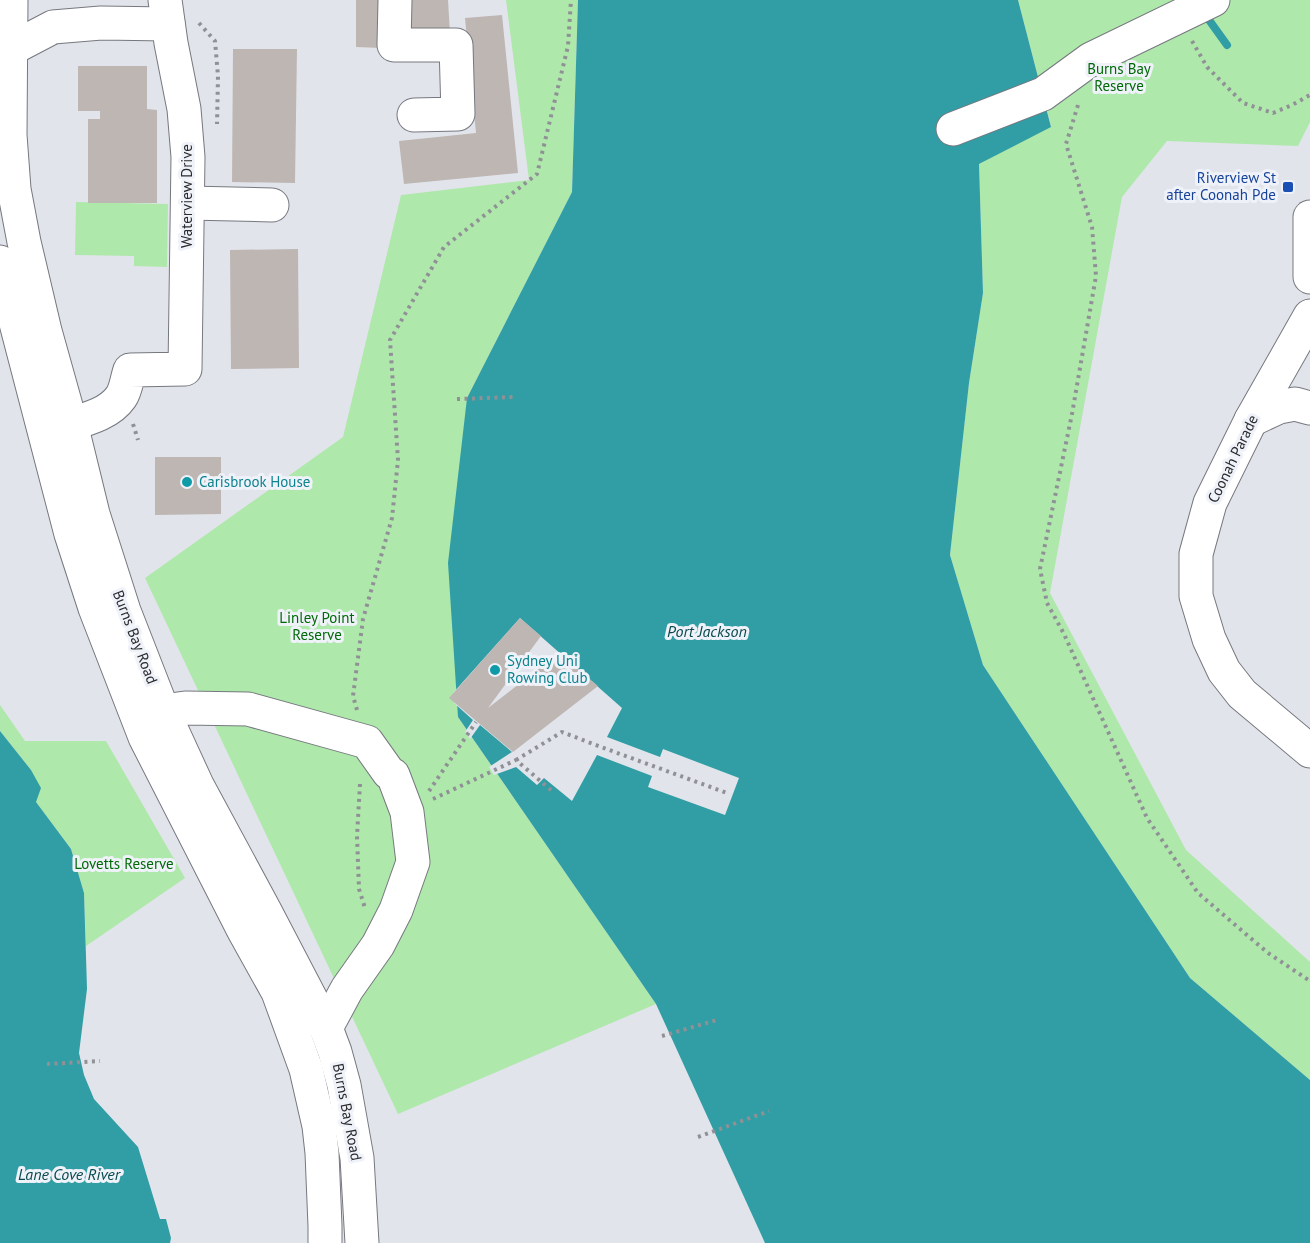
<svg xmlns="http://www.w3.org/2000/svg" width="1310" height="1243" font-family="'PT Sans',sans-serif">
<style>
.green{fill:#afe8ab}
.water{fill:#309ea4}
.pier{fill:#e2e4eb}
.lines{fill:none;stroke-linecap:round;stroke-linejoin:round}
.stream{stroke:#309ea4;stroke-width:8}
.building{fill:#bdb6b3}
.minor-casing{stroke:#76787f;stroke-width:35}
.major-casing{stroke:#76787f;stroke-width:35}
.path{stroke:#909196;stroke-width:4;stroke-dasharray:3 4.5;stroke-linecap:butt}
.minor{stroke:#fff;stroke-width:33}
.major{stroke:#fff;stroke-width:33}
.transit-dot{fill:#1a4fb4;stroke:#eff2f9;stroke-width:2}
.culture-dot{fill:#0f9aa8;stroke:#eff2f9;stroke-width:2}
.labels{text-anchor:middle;stroke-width:6;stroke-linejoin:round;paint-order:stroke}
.park-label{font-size:15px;fill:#006907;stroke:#eff2f9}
.transit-label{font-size:15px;fill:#164399;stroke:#eff2f9;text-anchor:end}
.street-label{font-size:15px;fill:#2a2b2e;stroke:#eff2f9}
.culture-label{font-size:15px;fill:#0d838f;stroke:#eff2f9;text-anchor:start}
.water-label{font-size:16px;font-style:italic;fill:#084a4d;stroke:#eff2f9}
</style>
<rect width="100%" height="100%" fill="#e2e4eb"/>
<g class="green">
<polygon points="506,0 578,0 572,192 467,398 458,717 656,1004 398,1114 145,578 343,437 401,195 529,180"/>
<polygon points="1018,0 1310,0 1310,122 1298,146 1167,141 1122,197 1050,593 1186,850 1310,962 1310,1080 1190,978 983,665 950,555 969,383 983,293 979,164 1051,126"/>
<polygon points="76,202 168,204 167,267 134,266 134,256 75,255"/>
<polygon points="0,705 25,741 106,741 185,878 86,946 84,893 71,849 36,802 31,770 0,731"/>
</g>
<g class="water">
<polygon points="578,0 1018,0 1051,127 979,164 983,293 969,383 950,555 983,665 1190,978 1310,1080 1310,1243 765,1243 656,1004 458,717 448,563 467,398 572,192"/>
<polygon points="0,731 31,770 41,788 36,802 71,849 84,893 87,989 79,1053 84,1075 94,1099 138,1147 160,1219 166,1219 171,1238 170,1243 0,1243"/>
</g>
<polygon class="pier" points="520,618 622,708 607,737 660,757 663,749 739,778 725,815 648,787 652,776 597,755 572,801 544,778 537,785 516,767 494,775 489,767 512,752 480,725 470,739 465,732 473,720 454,703 453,693"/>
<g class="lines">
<polyline class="stream" points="1204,13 1227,45"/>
</g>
<g class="building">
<polygon points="356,0 382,0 382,48 356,47"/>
<polygon points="406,0 448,0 450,34 408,36"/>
<polygon points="502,15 518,173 404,184 399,141 476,133 465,18"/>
<polygon points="233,49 297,49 295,183 232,182"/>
<polygon points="78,66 147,66 147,109 157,110 157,203 88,203 88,119 100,119 100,111 78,111"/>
<polygon points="298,249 299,368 231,369 230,250"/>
<polygon points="155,457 221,457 221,514 155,515"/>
<polygon points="520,618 541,636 488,708 559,653 598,686 513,752 449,698"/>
</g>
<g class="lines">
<g class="minor-casing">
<g id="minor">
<polyline points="395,0 394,45 456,45 458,114 414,115"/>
<polyline points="11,49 53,27 101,23 168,24"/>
<polyline points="953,129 1043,94 1091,59 1213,0"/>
<polyline points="188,203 272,205"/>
<polyline points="1310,217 1310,277"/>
<polyline points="1310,316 1251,420 1210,503 1196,554 1196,596 1209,639 1224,671 1242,694 1310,751"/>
<polyline points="1251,420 1279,407 1295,404 1310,408"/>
<path d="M71 424C88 419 110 413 121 397 126 390 127 378 130 370L185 369 188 157 184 109 171 43 165 0"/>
<polyline points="163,711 185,708 248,709 367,742 389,773 393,775 407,812 413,862 396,910 378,945 347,989 326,1028"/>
</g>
</g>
<g class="major-casing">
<g id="major">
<polyline points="11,0 10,135 14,189 24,242 45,331 71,424 93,514 124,611 163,711 197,785 265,911 326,1028 335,1052 344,1085 357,1158 362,1243"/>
<polyline points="0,262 71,534 95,608 145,737 244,931 278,992 306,1069 319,1126 322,1153 325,1226 325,1243"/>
</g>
</g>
<g class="path">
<polyline points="199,23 215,41 218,76 217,124"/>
<polyline points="1192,41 1207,67 1243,103 1273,113 1292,105 1310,95"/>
<polyline points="1078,105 1066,144 1092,227 1096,276 1072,414 1040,569 1047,603 1064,634 1147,818 1198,893 1268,953 1310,981"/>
<polyline points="457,399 515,397"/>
<polyline points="133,424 138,440"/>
<polyline points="357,710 353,696 363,619 392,518 398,460 390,340 444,247 537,174 568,46 571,0"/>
<polyline points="516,760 562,732 601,747 727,793"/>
<polyline points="360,784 357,836 359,889 365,908"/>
<polyline points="429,791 476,722"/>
<polyline points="433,799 516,760 552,791"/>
<polyline points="662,1036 717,1020"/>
<polyline points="47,1064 100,1061"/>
<polyline points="698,1137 769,1111"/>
</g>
<use href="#minor" class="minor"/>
<use href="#major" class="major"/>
</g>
<rect class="transit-dot" x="1282" y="181" width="12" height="12" rx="3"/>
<g class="culture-dot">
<circle cx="187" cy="482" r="6"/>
<circle cx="495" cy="670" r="6"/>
</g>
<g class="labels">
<g class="park-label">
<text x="1119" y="74">Burns Bay<tspan x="1119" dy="17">Reserve</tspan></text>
<text x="317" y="623">Linley Point<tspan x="317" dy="17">Reserve</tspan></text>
<text x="124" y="869">Lovetts Reserve</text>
</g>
<g class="transit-label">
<text x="1276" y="183">Riverview St<tspan x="1276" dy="17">after Coonah Pde</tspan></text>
</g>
<g class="street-label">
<text transform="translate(187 196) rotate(-90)" y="5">Waterview Drive</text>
<text transform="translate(1233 459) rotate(-64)" y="5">Coonah Parade</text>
<text transform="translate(135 637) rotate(69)" y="5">Burns Bay Road</text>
<text transform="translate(347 1112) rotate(79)" y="5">Burns Bay Road</text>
</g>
<g class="culture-label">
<text x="199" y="487">Carisbrook House</text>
<text x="507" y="666">Sydney Uni<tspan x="507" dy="17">Rowing Club</tspan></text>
</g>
<g class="water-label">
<text x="707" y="637">Port Jackson</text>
<text x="69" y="1180">Lane Cove River</text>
</g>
</g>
</svg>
